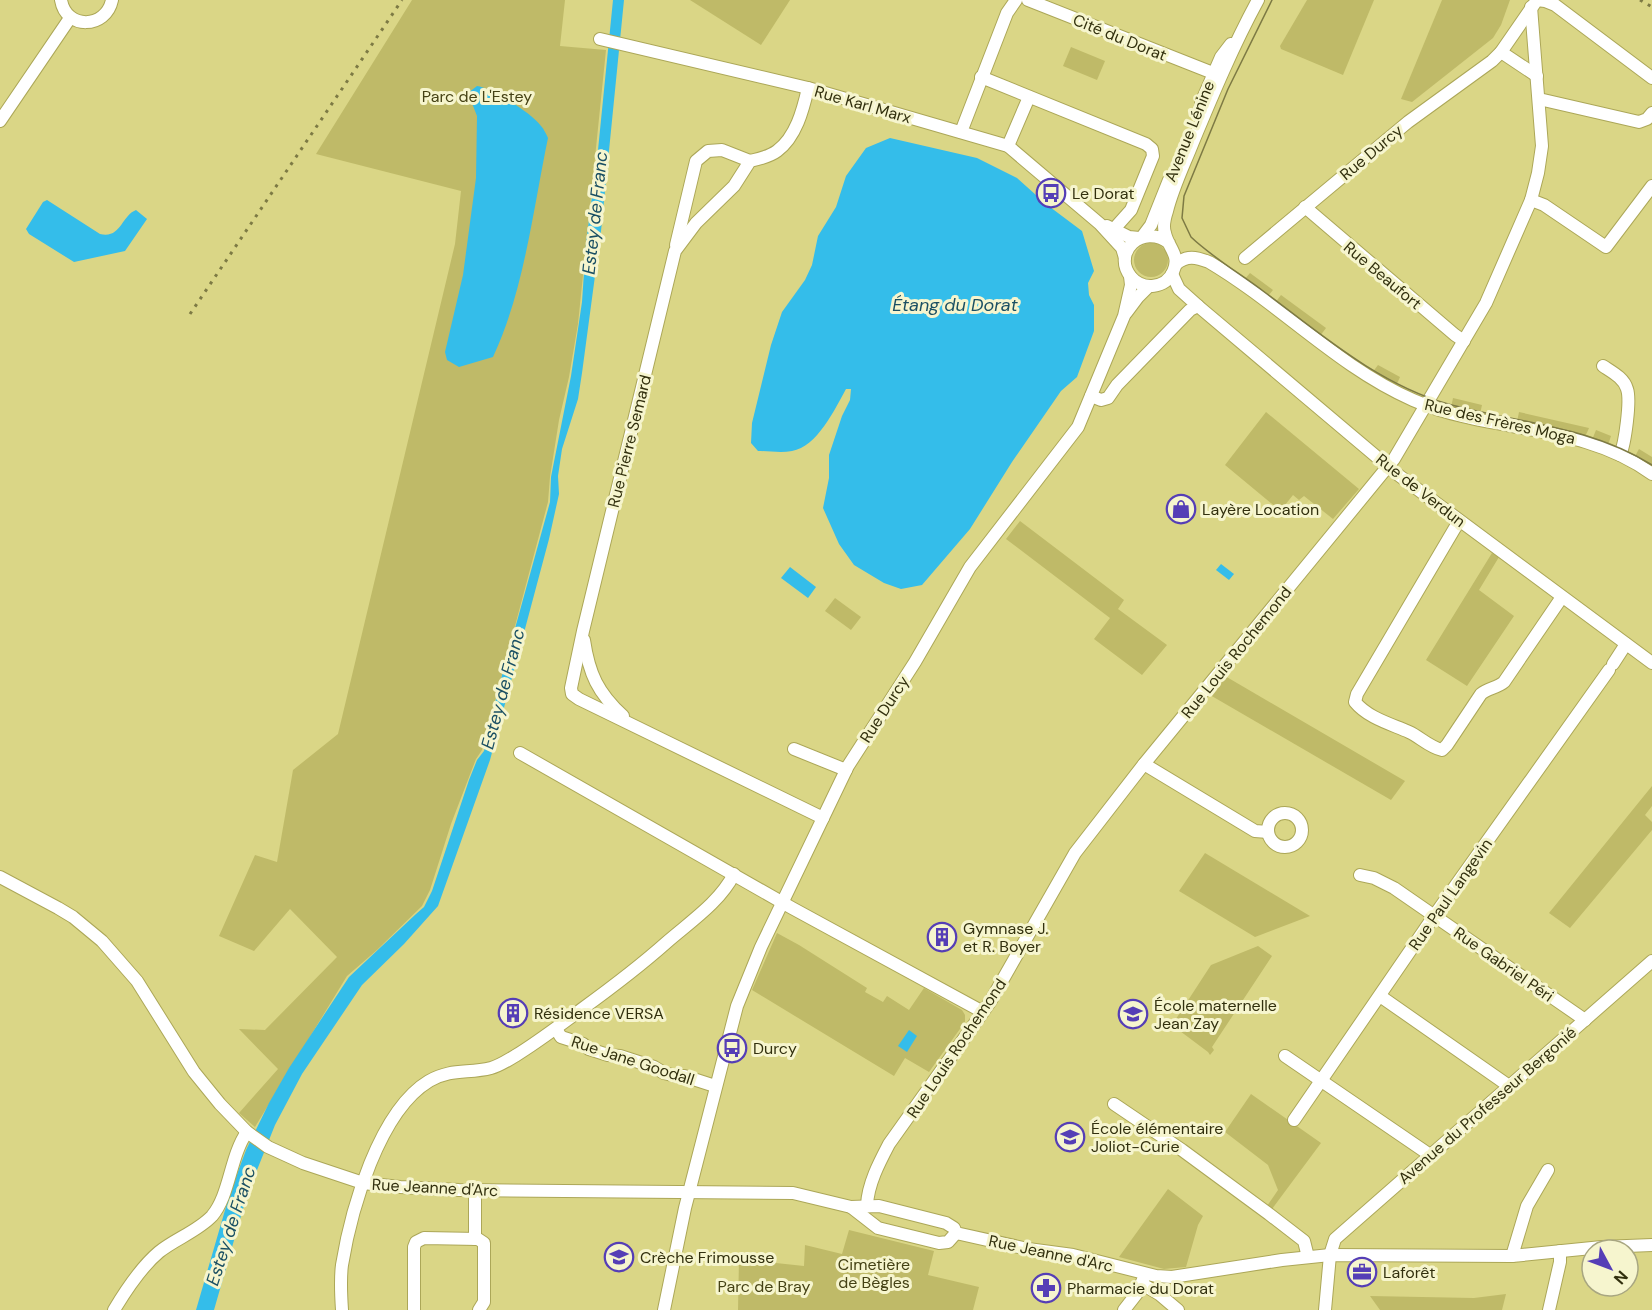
<svg xmlns="http://www.w3.org/2000/svg" width="1652" height="1310" font-family="'DM Sans',sans-serif">
<style>
.green{fill:#bfba68}
.water{fill:#34bdea}
.lines{fill:none;stroke-linecap:round;stroke-linejoin:round}
.minor-casing{stroke:#aca758;stroke-width:14}
.minor{stroke:#fff;stroke-width:12}
.tram{stroke:#7d7a44;stroke-width:1.5}
.rail{stroke:#7d7a44;stroke-width:3;stroke-dasharray:3 6;stroke-linecap:butt}
.labels{text-anchor:middle;stroke-width:6;stroke-linejoin:round;paint-order:stroke}
.street-label{font-size:16px;fill:#32300e;stroke:#f6f5ce}
.park-label{font-size:16px;fill:#454215;stroke:#f6f5ce}
.poi-label{font-size:16px;fill:#32300e;stroke:#f6f5ce;text-anchor:start}
.water-label{font-size:18px;font-style:italic;fill:#1a4f63;stroke:#f6f5ce}
</style>
<rect width="100%" height="100%" fill="#dad686"/>
<g class="green">
<polygon points="412,0 565,0 560,46 606,50 578,324 569,377 559,420 550,477 548,502 482,750 476,759 451,824 430,890 422,906 377,950 347,976 255,1127 239,1113 278,1069 239,1029 265,1030 337,957 290,909 254,951 219,936 255,855 277,862 293,770 338,734 455,244 461,191 316,154"/>
<polygon points="690,0 790,0 761,45"/>
<polygon points="1307,0 1374,0 1343,75 1281,49 1280,46"/>
<polygon points="1442,0 1510,0 1501,25 1493,38 1412,102 1401,99"/>
<polygon points="1071,47 1105,61 1097,80 1063,66"/>
<circle cx="1151" cy="260" r="17"/>
<polygon points="1250,273 1273,290 1267,297 1244,280"/>
<polygon points="1281,295 1326,328 1320,336 1275,303"/>
<polygon points="1378,365 1400,377 1396,386 1372,373"/>
<polygon points="1453,398 1482,405 1480,414 1451,408"/>
<polygon points="1266,412 1359,489 1333,519 1304,496 1299,500 1293,495 1285,505 1287,508 1283,513 1225,465"/>
<polygon points="1519,412 1589,428 1585,437 1517,422"/>
<polygon points="1596,430 1611,436 1608,445 1592,440"/>
<polygon points="1639,449 1652,457 1652,468 1634,458"/>
<polygon points="1020,521 1124,600 1118,609 1167,645 1142,675 1094,639 1110,618 1006,539"/>
<polygon points="1492,553 1499,557 1479,590 1514,616 1467,686 1426,660"/>
<polygon points="835,598 861,617 851,630 825,611"/>
<polygon points="1225,676 1405,781 1391,800 1210,695"/>
<polygon points="1652,786 1652,806 1645,815 1652,822 1652,830 1570,928 1549,913"/>
<polygon points="1205,853 1310,916 1255,937 1179,891"/>
<polygon points="777,933 799,945 867,988 865,992 883,1002 887,996 909,1010 924,988 962,1010 965,1015 965,1022 929,1072 905,1058 894,1076 752,990"/>
<polygon points="1258,946 1272,956 1212,1047 1214,1050 1210,1055 1208,1052 1172,1025 1211,965"/>
<polygon points="1251,1094 1321,1143 1272,1209 1267,1206 1278,1190 1268,1165 1225,1132"/>
<polygon points="1168,1189 1203,1216 1198,1225 1186,1267 1164,1269 1119,1257"/>
<polygon points="849,1230 934,1251 928,1275 979,1287 973,1310 738,1310 739,1259 804,1266 805,1245 842,1254"/>
<polygon points="1506,1294 1502,1310 1380,1310 1370,1296 1474,1298"/>
</g>
<g class="water">
<polygon points="613,0 624,0 601,231 582,373 578,399 562,449 558,476 559,494 549,539 490,760 438,906 404,944 362,985 302,1074 275,1125 247,1195 214,1310 196,1310 230,1193 246,1150 269,1103 289,1068 349,977 416,914 424,907 432,891 469,780 477,760 484,751 498,690 550,502 551,477 571,376 582,302 586,243 598,150"/>
<path d="M477 86C492 88 532 113 541 126 544 129 546 134 548 138 533 210 524 291 493 357L459 367 447 360 445 352 463 275 476 178 477 116 468 93Z"/>
<path d="M890 138 977 158 1017 178 1046 204 1082 231 1094 271 1088 283 1089 295 1094 305V331L1077 377 1061 391 1012 462 970 529 922 585 901 589 884 583 854 565 839 544 823 508 829 478V455L842 416 850 400 851 389H846C835 409 817 447 792 451 781 453 769 451 758 451L751 443 752 423 771 345 782 312 805 280 812 265 818 236 836 207 846 176 866 148Z"/>
<path d="M47 200 100 234C121 239 121 216 136 210L147 219 125 251 74 262 29 234 26 229 43 202Z"/>
<polygon points="1221,564 1234,574 1229,580 1216,570"/>
<polygon points="790,567 816,587 808,598 781,578"/>
<polygon points="909,1030 917,1036 907,1052 898,1046"/>
</g>
<g class="lines">
<g class="minor-casing">
<g id="minor">
<path d="M61 0C66 30 106 29 112 0"/>
<polyline points="1028,0 1213,73"/>
<polyline points="600,39 808,88 1008,146 1100,224 1122,248 1125,258"/>
<polyline points="1501,52 1537,76"/>
<polyline points="981,77 1146,144 1152,149 1153,156 1131,210 1114,229"/>
<path d="M808 88C803 110 796 137 777 151 769 157 759 159 750 161L734 186 696 223 675 251 583 631 571 688 572 694 579 699 823 818"/>
<polyline points="1539,99 1639,122 1647,119 1652,113"/>
<polyline points="1201,103 1221,57 1231,44"/>
<polyline points="0,121 70,18"/>
<polyline points="961,132 1007,13 1016,0"/>
<polyline points="1008,146 1029,97"/>
<polyline points="1531,200 1544,205 1606,247 1652,186"/>
<polyline points="1305,207 1455,335 1464,341"/>
<polyline points="1107,226 1129,237 1139,238"/>
<polyline points="1142,237 1151,225 1169,180"/>
<path d="M1169 243C1143 223 1111 252 1131 277 1143 291 1166 288 1173 272 1181 255 1168 248 1165 233 1163 227 1165 217 1167 211 1173 187 1184 165 1193 142 1213 94 1233 46 1258 0"/>
<polyline points="676,245 696,161 708,151 722,150 750,161"/>
<polyline points="1245,258 1408,122 1492,61 1501,52 1537,0 1545,1 1555,5 1652,78"/>
<path d="M1176 264C1187 255 1196 257 1209 262 1280 304 1338 367 1413 400 1490 434 1582 422 1652 474"/>
<polyline points="1172,274 1179,289 1198,306 1397,474 1652,663"/>
<polyline points="1126,313 1138,297 1149,286"/>
<path d="M1603 366C1612 372 1624 378 1627 389 1631 400 1625 444 1620 455"/>
<polyline points="1091,396 1101,400 1108,398 1117,385 1154,347 1190,310 1198,306"/>
<path d="M1459 521 1357 694 1355 702C1368 718 1391 724 1409 732 1420 737 1429 747 1442 750L1447 745 1481 694C1488 688 1497 688 1504 682L1562 597"/>
<path d="M584 640C589 674 598 693 623 716"/>
<polyline points="1613,664 1626,644"/>
<polyline points="794,749 846,770"/>
<polyline points="520,753 792,908 983,1012"/>
<polyline points="1144,764 1255,831 1268,832"/>
<circle cx="1285" cy="830" r="17"/>
<polyline points="1360,875 1374,878 1394,888 1585,1020"/>
<polyline points="0,877 58,908 73,917 102,941 137,981 194,1072 220,1104 247,1132 268,1147 303,1163 363,1183 400,1187 459,1190 793,1193 851,1207 879,1206 946,1223 954,1228 956,1233 1028,1249 1073,1255 1156,1276 1172,1277 1282,1260 1330,1255 1512,1256 1602,1247 1652,1245"/>
<polyline points="1380,996 1509,1086"/>
<polyline points="556,1029 561,1037 583,1044 589,1049 608,1055 620,1056 654,1067 664,1073 676,1076 684,1076 715,1086"/>
<polyline points="1285,1056 1430,1155"/>
<polyline points="1114,1104 1182,1150 1269,1214 1304,1241 1308,1257"/>
<polyline points="1294,1120 1434,916 1609,670"/>
<path d="M867 1205C868 1184 879 1163 889 1144L990 1002 1075 853 1144 764 1394 459 1486 303 1531 200 1538 173 1542 146 1531 7"/>
<polyline points="851,1207 878,1228 939,1243 948,1242 956,1233"/>
<polyline points="475,1239 475,1190"/>
<polyline points="1512,1256 1527,1206 1548,1170"/>
<polyline points="1142,1284 1159,1294 1178,1310"/>
<path d="M114 1310C126 1290 141 1267 159 1252 175 1239 198 1231 212 1216 230 1195 230 1156 247 1132"/>
<path d="M342 1310C341 1295 340 1280 342 1265 351 1210 379 1111 429 1081 452 1068 468 1074 491 1068 499 1066 508 1060 515 1056 538 1042 560 1025 582 1009 611 988 640 966 667 942 690 922 720 902 734 874"/>
<polyline points="414,1310 414,1247 416,1242 424,1238 478,1239 484,1243 484,1302 479,1310"/>
<polyline points="664,1310 685,1208 737,1006 761,947 848,766 915,662 970,567 1078,427 1124,316 1131,285 1130,276"/>
<polyline points="1124,1310 1138,1292 1144,1277"/>
<polyline points="1325,1310 1330,1255 1335,1239 1652,961"/>
<polyline points="1549,1310 1560,1262 1560,1251"/>
</g>
</g>
<use href="#minor" class="minor"/>
<path class="tram" d="M1272 0 1228 89 1184 196 1182 218 1191 237C1212 257 1239 273 1263 291 1321 334 1378 384 1448 404 1518 423 1589 426 1652 465"/>
<g class="rail">
<polyline points="1640,0 1652,7"/>
<polyline points="190,314 402,0"/>
</g>
</g>
<defs>
<g id="bus-ring" transform="scale(1.5)"><circle r="9.5" fill="#f6f5ce" stroke="#553eb6" stroke-width="1.5"/><path d="M-5-6H5V4H4V6H2V4H-2V6H-4V4H-5ZM-3.5-4V0h7V-4ZM-3.5 1.2v1.5H-2V1.2ZM2 1.2v1.5H3.5V1.2Z" fill="#553eb6"/></g>
<g id="shop-ring" transform="scale(1.5)"><circle r="9.5" fill="#f6f5ce" stroke="#553eb6" stroke-width="1.5"/><path d="M-5-2.5h2.3a2.7 3.5 0 0 1 5.4 0H5L5.5 6h-11ZM-1.5-2.5h3a1.5 2.3 0 0 0-3 0Z" fill="#553eb6"/></g>
<g id="building-ring" transform="scale(1.5)"><circle r="9.5" fill="#f6f5ce" stroke="#553eb6" stroke-width="1.5"/><path d="M-4-6H4V6H1V3H-1V6H-4ZM-2.5-4.3h1.7v1.8h-1.7ZM.8-4.3h1.7v1.8H.8ZM-2.5-1h1.7V.8h-1.7ZM.8-1h1.7V.8H.8Z" fill="#553eb6"/></g>
<g id="school-ring" transform="scale(1.5)"><circle r="9.5" fill="#f6f5ce" stroke="#553eb6" stroke-width="1.5"/><path d="M0-5L7-2L0 1L-7-2ZM-4 1L0 2.5L4 1V4Q0 6-4 4Z" fill="#553eb6"/></g>
<g id="office-ring" transform="scale(1.5)"><circle r="9.5" fill="#f6f5ce" stroke="#553eb6" stroke-width="1.5"/><path d="M-6-3h4V-5.5h4V-3h4V5H-6ZM-1-4.5V-3h2v-1.5ZM-6 0V1H6V0Z" fill="#553eb6"/></g>
<g id="pharmacy-ring" transform="scale(1.5)"><circle r="9.5" fill="#f6f5ce" stroke="#553eb6" stroke-width="1.5"/><path d="M-2-6h4v4h4v4h-4v4h-4v-4h-4v-4h4Z" fill="#553eb6"/></g>
</defs>
<g fill-rule="evenodd">
<use href="#bus-ring" x="1051" y="193"/>
<use href="#shop-ring" x="1181" y="509"/>
<use href="#building-ring" x="942" y="937"/>
<use href="#building-ring" x="513" y="1013"/>
<use href="#school-ring" x="1133" y="1014"/>
<use href="#bus-ring" x="732" y="1048"/>
<use href="#school-ring" x="1070" y="1137"/>
<use href="#school-ring" x="619" y="1257"/>
<use href="#office-ring" x="1362" y="1272"/>
<use href="#pharmacy-ring" x="1046" y="1288"/>
</g>
<g class="labels">
<g class="street-label">
<text transform="translate(1120 37) rotate(22)" y="6">Cité du Dorat</text>
<text transform="translate(863 104) rotate(16)" y="6">Rue Karl Marx</text>
<text transform="translate(1189 131) rotate(-68)" y="6">Avenue Lénine</text>
<text transform="translate(1371 152) rotate(-40)" y="6">Rue Durcy</text>
<text transform="translate(1383 275) rotate(40)" y="6">Rue Beaufort</text>
<text transform="translate(1500 421) rotate(13)" y="6">Rue des Frères Moga</text>
<text transform="translate(629 441) rotate(-76)" y="6">Rue Pierre Semard</text>
<text transform="translate(1421 490) rotate(38)" y="6">Rue de Verdun</text>
<text transform="translate(1236 652) rotate(-51)" y="6">Rue Louis Rochemond</text>
<text transform="translate(884 709) rotate(-57)" y="6">Rue Durcy</text>
<text transform="translate(1450 894) rotate(-55)" y="6">Rue Paul Langevin</text>
<text transform="translate(1504 964) rotate(35)" y="6">Rue Gabriel Péri</text>
<text transform="translate(956 1048) rotate(-56)" y="6">Rue Louis Rochemond</text>
<text transform="translate(633 1060) rotate(18)" y="6">Rue Jane Goodall</text>
<text transform="translate(1487 1105) rotate(-41)" y="6">Avenue du Professeur Bergonié</text>
<text transform="translate(435 1187) rotate(3)" y="6">Rue Jeanne d'Arc</text>
<text transform="translate(1051 1253) rotate(12)" y="6">Rue Jeanne d'Arc</text>
</g>
<g class="park-label">
<text x="477" y="102">Parc de L'Estey</text>
<text x="874" y="1270">Cimetière<tspan x="874" dy="18">de Bègles</tspan></text>
<text x="764" y="1292">Parc de Bray</text>
</g>
<g class="poi-label">
<text x="1072" y="199">Le Dorat</text>
<text x="1202" y="515">Layère Location</text>
<text x="963" y="934">Gymnase J.<tspan x="963" dy="18">et R. Boyer</tspan></text>
<text x="1154" y="1011">École maternelle<tspan x="1154" dy="18">Jean Zay</tspan></text>
<text x="534" y="1019">Résidence VERSA</text>
<text x="753" y="1054">Durcy</text>
<text x="1091" y="1134">École élémentaire<tspan x="1091" dy="18">Joliot-Curie</tspan></text>
<text x="640" y="1263">Crèche Frimousse</text>
<text x="1383" y="1278">Laforêt</text>
<text x="1067" y="1294">Pharmacie du Dorat</text>
</g>
<g class="water-label">
<text transform="translate(595 213) rotate(-84)" y="6">Estey de Franc</text>
<text x="955" y="311">Étang du Dorat</text>
<text transform="translate(503 689) rotate(-75)" y="6">Estey de Franc</text>
<text transform="translate(231 1226) rotate(-72)" y="6">Estey de Franc</text>
</g>
</g>
<g transform="translate(1610 1268) rotate(131)"><circle r="28" fill="#f6f5ce" stroke="#a8a681" stroke-width="1.5"/>
<path d="M0-4.5L10 22L0 15L-10 22Z" fill="#553eb6"/>
<text y="-9" font-size="16" font-weight="bold" text-anchor="middle" fill="#32300e">N</text>
</g>
</svg>
